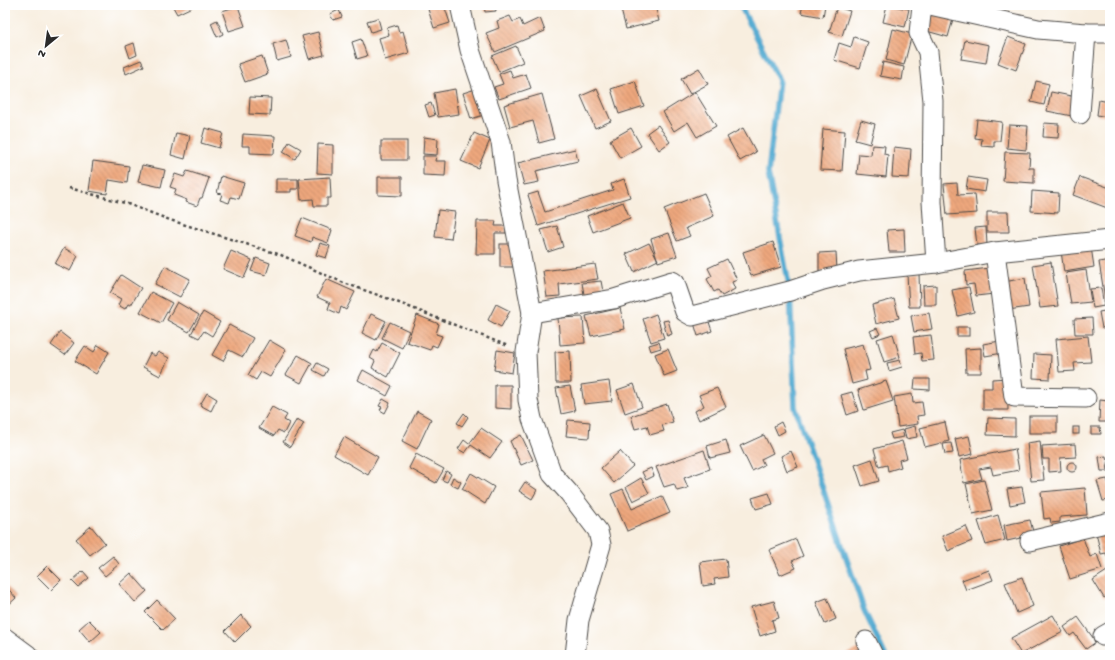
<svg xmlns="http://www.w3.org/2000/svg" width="1115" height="660" font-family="'Gochi Hand',sans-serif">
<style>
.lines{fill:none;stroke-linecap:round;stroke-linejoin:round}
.stream{stroke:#54abd1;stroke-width:5.5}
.building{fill:url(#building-back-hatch)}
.minor-casing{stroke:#4a4846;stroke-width:21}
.path{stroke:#4a4846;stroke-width:2.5;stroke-dasharray:3 3;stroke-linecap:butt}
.minor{stroke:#fff;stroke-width:19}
</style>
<defs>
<pattern id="building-back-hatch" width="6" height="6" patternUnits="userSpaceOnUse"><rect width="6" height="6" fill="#eea77d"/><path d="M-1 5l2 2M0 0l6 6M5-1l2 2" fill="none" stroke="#c18867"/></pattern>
</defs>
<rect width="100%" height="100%" fill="#fff"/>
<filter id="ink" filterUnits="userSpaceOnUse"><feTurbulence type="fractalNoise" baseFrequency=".025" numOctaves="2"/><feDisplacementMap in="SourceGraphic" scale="8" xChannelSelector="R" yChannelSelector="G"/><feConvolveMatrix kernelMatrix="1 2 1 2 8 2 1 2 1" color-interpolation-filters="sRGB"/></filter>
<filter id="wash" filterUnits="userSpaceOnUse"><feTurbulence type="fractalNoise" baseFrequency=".012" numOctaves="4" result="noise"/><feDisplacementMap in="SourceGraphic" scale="16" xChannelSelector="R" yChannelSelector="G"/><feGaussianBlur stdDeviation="0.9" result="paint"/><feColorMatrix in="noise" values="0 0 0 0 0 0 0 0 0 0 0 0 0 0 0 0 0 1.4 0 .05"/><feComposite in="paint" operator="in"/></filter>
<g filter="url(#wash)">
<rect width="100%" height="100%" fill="#f8eedf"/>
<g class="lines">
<polyline class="stream" points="740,5 779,80 768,173 790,291 795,407 864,610 885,655"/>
</g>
<g id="blocks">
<g class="building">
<polygon points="172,5 191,5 192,7 177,14"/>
<polygon points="430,5 444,5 450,23 434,28 427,6"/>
<polygon points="484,5 495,5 496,11 485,12"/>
<polygon points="624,5 655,5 659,21 626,29 620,6"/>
<polygon points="803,5 825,5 823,17 801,13"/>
<polygon points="887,5 909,9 905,27 883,22"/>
<polygon points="238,6 245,26 229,31 222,11"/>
<polygon points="837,7 850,11 842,36 829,32"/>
<polygon points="339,10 342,17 333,20 330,14"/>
<polygon points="929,11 953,19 948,37 923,30"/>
<polygon points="510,16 513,22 520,19 523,26 540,18 545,31 495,52 486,33 499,28 497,21"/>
<polygon points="378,18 381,29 371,32 367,21"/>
<polygon points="217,20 223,34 217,37 211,23"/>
<polygon points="397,25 399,32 403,31 409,53 385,60 379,38 389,35 387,28"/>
<polygon points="893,29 912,34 904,65 886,60"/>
<polygon points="318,32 324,55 309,59 302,36"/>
<polygon points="854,37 868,42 860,68 834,60 839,43 851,47"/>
<polygon points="1008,37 1026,44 1016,70 998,63"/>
<polygon points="361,39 367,56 357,59 352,42"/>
<polygon points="286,40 291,57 277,61 273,44"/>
<polygon points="965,40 989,45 986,63 961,59"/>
<polygon points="134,43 137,55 130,58 126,46"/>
<polygon points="516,46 523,62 499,72 492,56"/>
<polygon points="262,56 268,74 245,82 238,64"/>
<polygon points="141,60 144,66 126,74 124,67"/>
<polygon points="883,62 904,67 902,80 880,76"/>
<polygon points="699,68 708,84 690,94 681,79"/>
<polygon points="510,70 513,78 526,74 531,88 499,99 494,87 503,84 499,74"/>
<polygon points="635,81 644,106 619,114 611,89"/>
<polygon points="1036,81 1049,84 1044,105 1031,102"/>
<polygon points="479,88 487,114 471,119 463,93"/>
<polygon points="455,89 459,114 438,117 434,93"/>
<polygon points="597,89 611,121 595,128 581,96"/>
<polygon points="695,92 716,126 697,137 688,122 674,131 663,112"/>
<polygon points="1051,92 1076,97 1072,116 1047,111"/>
<polygon points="542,94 554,139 539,143 533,121 510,127 504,105"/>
<polygon points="250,97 271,98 270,115 249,114"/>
<polygon points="1099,100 1109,102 1107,117 1097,115"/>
<polygon points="431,103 435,115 429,117 425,105"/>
<polygon points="977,119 1002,122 1000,141 994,141 994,147 981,146 982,139 975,138"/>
<polygon points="861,120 875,124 870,144 855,140"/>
<polygon points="1044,123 1059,124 1058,138 1043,137"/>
<polygon points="658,125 670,142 659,150 647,133"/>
<polygon points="1009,125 1028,126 1026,150 1007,148"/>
<polygon points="205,128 223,133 219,148 201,143"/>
<polygon points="631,128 641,146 620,158 610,140"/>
<polygon points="743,128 756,152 740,161 727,137"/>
<polygon points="823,129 845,131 842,171 820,170"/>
<polygon points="176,133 190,136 185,159 171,155"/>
<polygon points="474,133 490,140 478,168 461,161"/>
<polygon points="243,134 275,136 274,154 250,153 250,146 242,146"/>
<polygon points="424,137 438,139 437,155 423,154"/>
<rect x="381" y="141" width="26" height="19"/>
<polygon points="289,142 301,149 295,159 283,152"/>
<polygon points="318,144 333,145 333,174 317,173"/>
<polygon points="872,145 885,146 884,154 888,155 886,177 857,174 859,154 871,155"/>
<polygon points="894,147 911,149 909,178 892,177"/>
<polygon points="575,149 578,161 536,171 539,182 524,185 518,163"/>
<polygon points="1005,152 1030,153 1029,168 1034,168 1034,183 1003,181"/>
<polygon points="423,156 436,156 435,161 446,161 445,176 423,175"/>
<polygon points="93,161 129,166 127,183 109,180 107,194 89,191"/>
<polygon points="142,165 165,170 161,187 138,182"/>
<polygon points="187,171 209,178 202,198 200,198 197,206 186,202 187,200 174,195 176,189 170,187 175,174 184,177"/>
<polygon points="221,176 244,183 239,199 231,197 229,203 220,200 222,194 217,193"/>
<polygon points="330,177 331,198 327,198 327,206 314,206 313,199 301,200 299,179"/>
<polygon points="378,177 402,177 402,196 378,195"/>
<polygon points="968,177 987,180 985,192 966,189"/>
<polygon points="1080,177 1110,188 1110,209 1073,195"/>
<polygon points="276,179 298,179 298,189 291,189 291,192 276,192"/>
<polygon points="624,179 630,197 538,226 528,195 538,192 545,212 613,190 611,184"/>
<polygon points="957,183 958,195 975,194 977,213 947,215 944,184"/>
<polygon points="1032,191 1059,193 1058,213 1031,211"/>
<polygon points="704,193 714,216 686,228 690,236 677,241 664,209"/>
<polygon points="623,202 630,218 593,232 587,216"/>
<polygon points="438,210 455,212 451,239 435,237"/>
<polygon points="987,212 1008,212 1009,232 987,232"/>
<polygon points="302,218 332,230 328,243 312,237 311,242 295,236"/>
<polygon points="477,221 496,221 495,226 506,226 506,233 495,233 495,254 476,254"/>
<polygon points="557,226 563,247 548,252 541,230"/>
<polygon points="986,227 987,245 977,245 975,228"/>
<polygon points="904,229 905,252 889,252 887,230"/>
<polygon points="669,233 677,256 658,262 651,239"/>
<polygon points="773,242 781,267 751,276 743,252"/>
<polygon points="320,243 330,246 326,258 316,255"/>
<polygon points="649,243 658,260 634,272 626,254"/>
<rect x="500" y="244" width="16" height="23"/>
<polygon points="1091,247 1094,267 1064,272 1061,251"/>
<polygon points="64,248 78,256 70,271 55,264"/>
<polygon points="231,251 252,260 244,278 223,269"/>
<polygon points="836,252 837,271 819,271 819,253"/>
<polygon points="256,258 270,263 266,275 251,271"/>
<polygon points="727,259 737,280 732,282 735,289 722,296 718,290 714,292 707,279 712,276 708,268"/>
<polygon points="1110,260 1110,298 1105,299 1099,262"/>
<polygon points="1051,262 1058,306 1040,308 1033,265"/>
<polygon points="595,264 598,279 559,284 560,296 547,297 543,271"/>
<polygon points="165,266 190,279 180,297 155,284"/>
<polygon points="990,268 994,294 976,296 974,284 966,285 965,271"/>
<polygon points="1086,270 1091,302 1071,304 1066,273"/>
<polygon points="919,273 920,307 909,307 907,274"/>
<polygon points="121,275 141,288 131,305 128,304 125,309 118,305 121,299 110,293"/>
<polygon points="1025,278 1029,307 1008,310 1004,282"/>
<polygon points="326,279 355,292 346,310 341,307 339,314 328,309 330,303 317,297"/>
<polygon points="601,281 604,297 585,300 582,283"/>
<polygon points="936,285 936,305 924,305 923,286"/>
<polygon points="969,287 974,312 958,316 952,290"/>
<polygon points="1101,288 1104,306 1093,308 1090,289"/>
<polygon points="151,292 172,303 161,323 140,312"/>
<polygon points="894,299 899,318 876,324 872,305"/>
<polygon points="177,302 199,315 189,332 167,320"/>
<polygon points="496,304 510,311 501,327 488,320"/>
<polygon points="620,308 625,329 591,336 586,316"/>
<polygon points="1110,310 1110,327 1102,328 1099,312"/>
<polygon points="203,312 220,322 212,336 204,331 199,338 191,334"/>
<polygon points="929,313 932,329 914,332 911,316"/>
<polygon points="371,314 386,321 376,340 362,333"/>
<polygon points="656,314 664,338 651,342 643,319"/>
<polygon points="417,315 439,324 436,334 442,336 437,347 432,345 430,350 407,342"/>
<polygon points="583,317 585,343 560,345 558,318"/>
<polygon points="1092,318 1093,334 1075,334 1074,319"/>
<polygon points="708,319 712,331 698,336 694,323"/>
<polygon points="668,320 672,334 667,336 663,321"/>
<polygon points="390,322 409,331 402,348 382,338"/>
<polygon points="229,325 253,338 243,357 229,350 223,361 212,355"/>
<rect x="957" y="327" width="12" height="9"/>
<polygon points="877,328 880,334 873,337 870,331"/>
<polygon points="60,332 74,343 65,355 51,345"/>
<polygon points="893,334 900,357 884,362 877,339"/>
<polygon points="931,335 934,360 922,361 921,353 915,354 913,337"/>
<polygon points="1088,336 1091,362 1074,363 1075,371 1059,372 1056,339"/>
<polygon points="269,340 286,350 270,377 261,372 256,380 248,375"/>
<polygon points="1000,341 1003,353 985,356 983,344"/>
<polygon points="659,342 661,348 651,351 649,345"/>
<polygon points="382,343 400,353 388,377 372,368 375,361 370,358 374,350 377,352"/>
<polygon points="863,344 870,370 865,371 867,380 852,384 843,349"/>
<polygon points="98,345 109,352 96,374 75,361 85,346 94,352"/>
<polygon points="981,348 981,373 966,373 965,349"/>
<polygon points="668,349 677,371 664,376 655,354"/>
<polygon points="497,350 515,353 512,373 494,370"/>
<polygon points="570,351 571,383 556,383 555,352"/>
<polygon points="158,352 169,358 160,376 143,367 150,353 155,356"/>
<polygon points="1034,354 1051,355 1050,379 1033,378"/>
<polygon points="298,355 312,363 301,383 286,375"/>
<polygon points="900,360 902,367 889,371 887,363"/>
<polygon points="317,363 328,369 324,376 313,370"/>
<polygon points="363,370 392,386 387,396 358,380"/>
<polygon points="1007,378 1008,410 983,410 983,388 992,388 992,379"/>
<polygon points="915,379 930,379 930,390 914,389"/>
<polygon points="609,381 612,401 584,404 581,385"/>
<polygon points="886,381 893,401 864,410 858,390"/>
<polygon points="634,384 642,407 625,413 617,390"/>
<polygon points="495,385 511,385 511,409 495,408"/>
<polygon points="570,386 575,411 561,414 556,388"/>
<polygon points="717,388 726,407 699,420 695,411 704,406 699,395"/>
<polygon points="852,392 858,411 847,415 841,395"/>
<polygon points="207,393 217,399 211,411 200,405"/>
<polygon points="912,394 913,403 922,402 924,415 917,416 918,424 898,427 894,397"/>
<polygon points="383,399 390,403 385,413 380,410 382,407 379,406"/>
<polygon points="1100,400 1108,401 1108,422 1099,422"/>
<polygon points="667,404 673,422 662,425 664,431 650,435 647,426 635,429 631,416"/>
<polygon points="272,407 287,415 284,420 289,423 284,433 278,430 274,436 259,428"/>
<polygon points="417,411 431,419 417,449 402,441"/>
<polygon points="464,413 468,417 462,426 457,423"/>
<rect x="1029" y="416" width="28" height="17"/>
<polygon points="988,418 1015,419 1015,436 987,435"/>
<polygon points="297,419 304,423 290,447 283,442"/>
<polygon points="568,420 590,422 589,438 566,436"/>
<polygon points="781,422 785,431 778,435 774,426"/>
<polygon points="945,422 949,441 925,447 920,428"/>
<polygon points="915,426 917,437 906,439 904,429"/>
<rect x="1073" y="427" width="6" height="7"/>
<polygon points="1091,427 1100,427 1101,434 1091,434"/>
<polygon points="481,428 502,442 490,458 471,445 465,453 458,449 464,440 469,444"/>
<polygon points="902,430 904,437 892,439 890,433"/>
<polygon points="521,435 533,460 521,465 510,441"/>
<polygon points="764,435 773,453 761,459 764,465 752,471 740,446"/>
<polygon points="969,436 973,454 959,457 955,439"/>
<polygon points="344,437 378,457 368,475 334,455"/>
<polygon points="726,440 730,453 710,458 707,446"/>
<polygon points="902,441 907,458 899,460 901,467 888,471 887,465 879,467 874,449"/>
<polygon points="1040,441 1044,480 1031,481 1027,443"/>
<polygon points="951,443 953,453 945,454 943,444"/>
<polygon points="1075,444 1076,457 1060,458 1061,471 1049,472 1049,459 1043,459 1042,446"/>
<polygon points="1015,449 1019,470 993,475 991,467 979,469 982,479 964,483 960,460"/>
<polygon points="704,450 710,469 684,478 688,488 677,491 674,484 664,487 656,467"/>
<polygon points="620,451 633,466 614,483 601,468"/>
<polygon points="791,451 798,467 787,471 781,456"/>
<polygon points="416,454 444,469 436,483 409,468"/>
<polygon points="1106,456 1108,471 1101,471 1099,457"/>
<polygon points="872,459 879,481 862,486 855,465"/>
<circle cx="1072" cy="467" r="5"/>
<polygon points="651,468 654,476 646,480 642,472"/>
<polygon points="446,471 451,474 447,482 442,480"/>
<polygon points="471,473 494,487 485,504 462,489"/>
<polygon points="453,477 461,482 458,488 450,484"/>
<polygon points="641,478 649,493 633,501 626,487"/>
<polygon points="1107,479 1110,488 1110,500 1103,501 1097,481"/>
<polygon points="984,480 992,510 973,514 966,484"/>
<polygon points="525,482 537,490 532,499 519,491"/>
<polygon points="1022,487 1025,502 1010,505 1007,489"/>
<polygon points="1085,488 1087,515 1060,517 1060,522 1051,523 1050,518 1044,519 1041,492"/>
<polygon points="623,489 632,509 662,496 670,513 627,531 611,494"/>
<polygon points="769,493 773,504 756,509 752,498"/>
<polygon points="998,515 1005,540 986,545 978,521"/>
<polygon points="1030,520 1034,535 1007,541 1004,525"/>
<polygon points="91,526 105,543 90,555 76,539"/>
<polygon points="966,526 972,541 948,551 942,536"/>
<polygon points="1110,530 1110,562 1109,562 1106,553 1101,554 1096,533"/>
<polygon points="1083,538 1090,557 1097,554 1102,569 1070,579 1059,546"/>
<polygon points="796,539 803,556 792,561 796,568 780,575 769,550"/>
<polygon points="113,556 119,564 105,576 98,568"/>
<polygon points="726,559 728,577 714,579 715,584 703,586 700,562"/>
<polygon points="47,566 61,580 51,590 37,576"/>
<polygon points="989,570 993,580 966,590 962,580"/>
<polygon points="83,571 89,578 78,587 72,581"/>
<polygon points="1107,571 1110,575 1110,594 1104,598 1093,580"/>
<polygon points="131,573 147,591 135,602 119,584"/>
<polygon points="1022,577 1033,606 1017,613 1005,583"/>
<polygon points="5,585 16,598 5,608"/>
<polygon points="827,598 836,619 825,624 816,602"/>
<polygon points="157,600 175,619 163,630 145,612"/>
<polygon points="774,601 779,618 772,620 775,631 760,636 751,607"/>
<polygon points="241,615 251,626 235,642 225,631"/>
<polygon points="1053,615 1063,632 1021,654 1011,638"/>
<polygon points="1078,617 1096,642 1086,649 1074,633 1070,636 1064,627"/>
<polygon points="89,620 101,632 90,642 79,629"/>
<polygon points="861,648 863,655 843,655"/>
</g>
</g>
</g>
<g filter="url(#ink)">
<use href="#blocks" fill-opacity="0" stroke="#4a4846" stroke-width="1"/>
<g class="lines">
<g class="minor-casing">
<g id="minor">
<polyline points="460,5 470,50 501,142 506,180 532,313 526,352 528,400 532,419 552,474 569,493 598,531 601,545 579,620 575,655"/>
<polyline points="922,5 919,33 928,52 933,101 932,202 936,263"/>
<polyline points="930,5 1038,29 1086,33 1110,33"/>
<polyline points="1080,114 1086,33"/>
<polyline points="995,252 1014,397 1086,398"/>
<polyline points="532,313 614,299 672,281 675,283 685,312 692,316 790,291 823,280 859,271 936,263 995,252 1110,240"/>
<polyline points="1030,541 1110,522"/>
<polyline points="1103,636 1110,632"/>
<polyline points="5,638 28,655"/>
<polyline points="866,641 873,655"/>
</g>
</g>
<polyline class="path" points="69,188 125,203 170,220 281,255 344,283 389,299 508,346"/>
<use href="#minor" class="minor"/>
</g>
</g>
<rect width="1115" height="660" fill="none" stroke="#fff" stroke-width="20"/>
<g transform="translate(46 46) rotate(209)" stroke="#ffffff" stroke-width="3" paint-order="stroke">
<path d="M0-3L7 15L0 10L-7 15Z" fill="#2b2b2b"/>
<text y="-6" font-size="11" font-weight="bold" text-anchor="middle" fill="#2b2b2b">N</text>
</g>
</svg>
